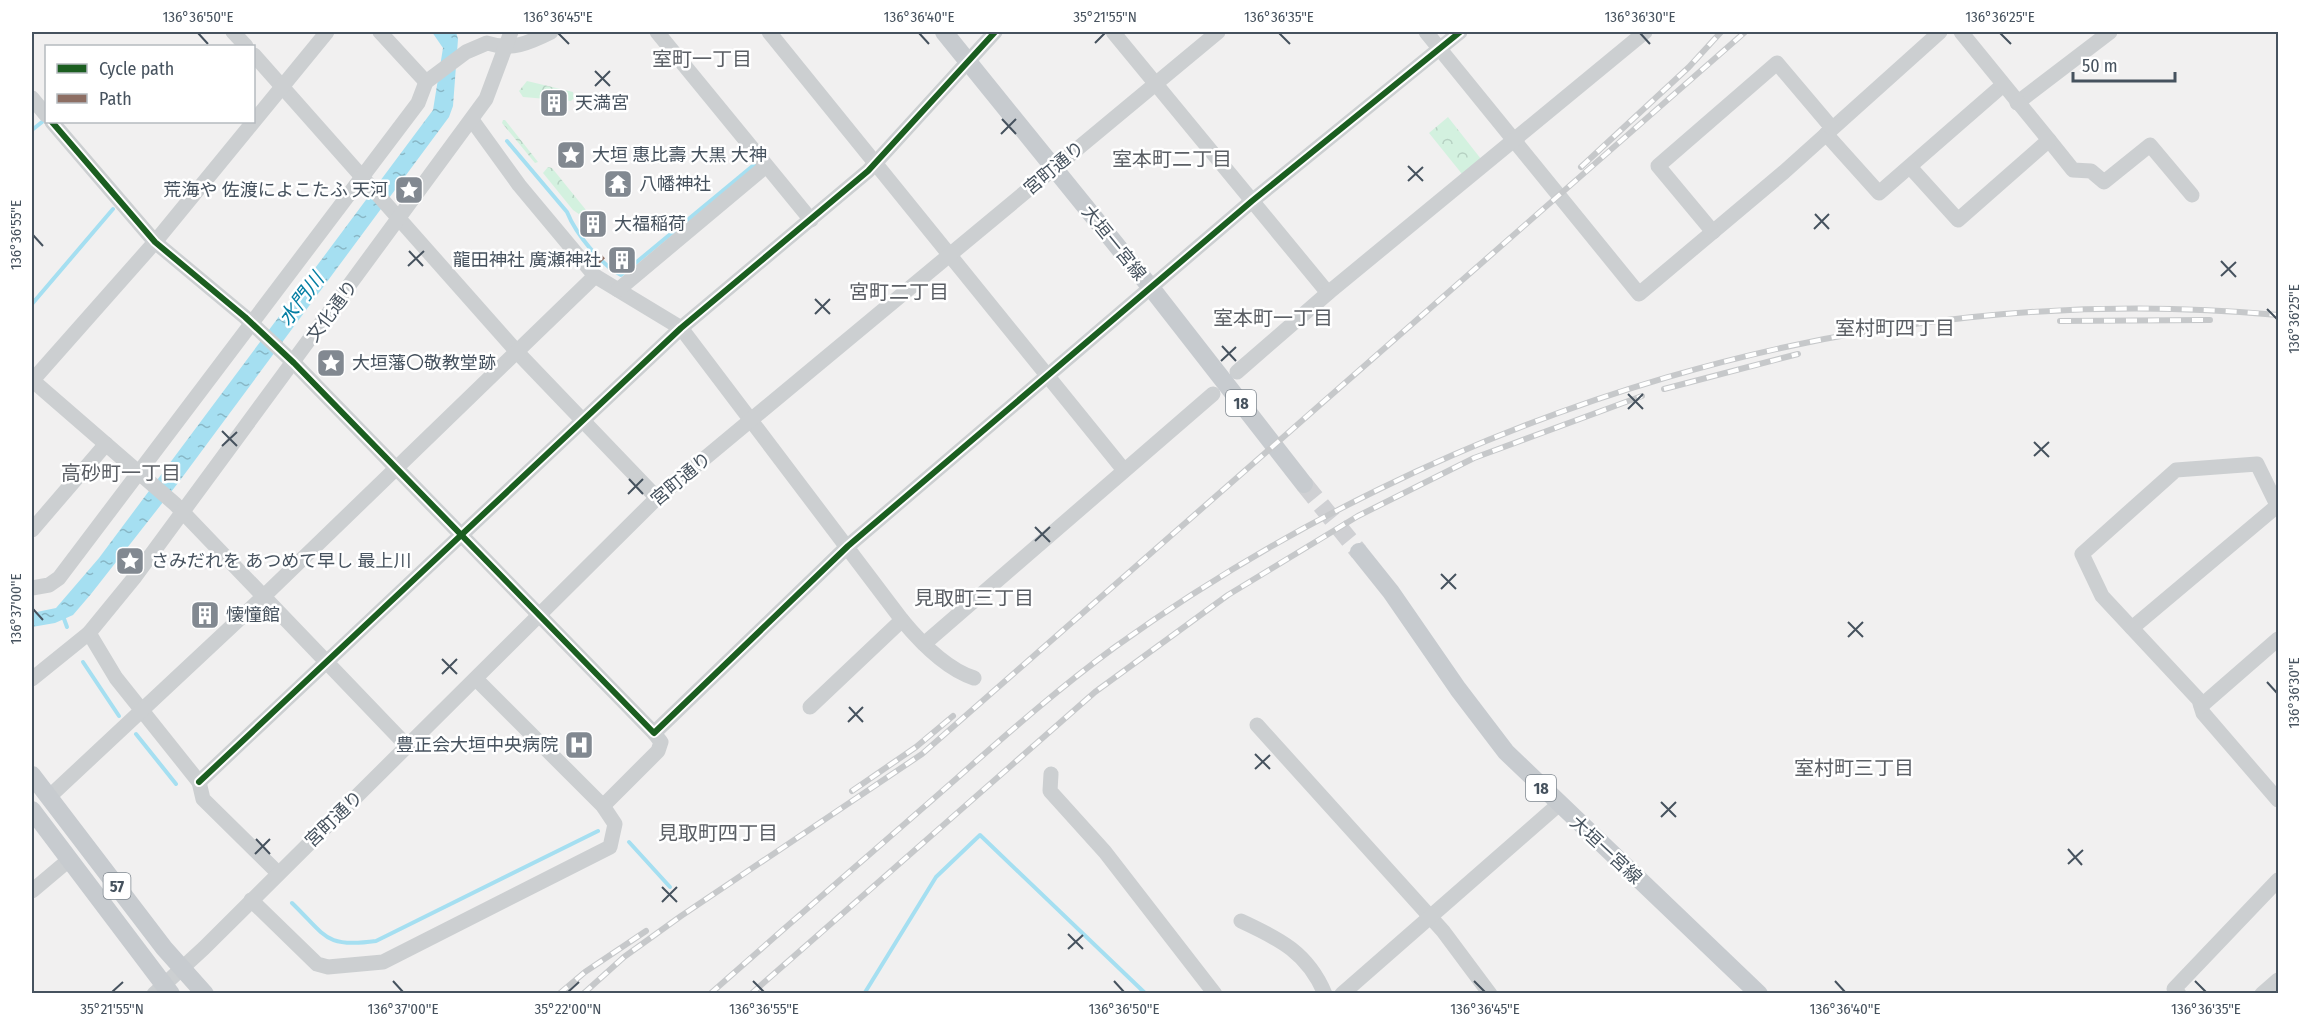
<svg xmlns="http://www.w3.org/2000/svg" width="2310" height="1025" font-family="'Fira Sans Condensed','Noto Sans JP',sans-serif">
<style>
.forest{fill:url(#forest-crowns)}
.water{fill:url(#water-ripples)}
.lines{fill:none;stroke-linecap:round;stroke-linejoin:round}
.stream{stroke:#a5dff1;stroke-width:4}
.major-tunnel{stroke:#cfd0d3;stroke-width:18;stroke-dasharray:18 9;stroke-linecap:butt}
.minor{stroke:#cccfd1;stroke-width:15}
.major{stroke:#c7cbcf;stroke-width:18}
.rail-casing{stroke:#c6c8ca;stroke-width:6}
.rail{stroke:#fff;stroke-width:4;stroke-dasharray:11;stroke-linecap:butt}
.quiet{stroke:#8d6e63;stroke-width:4.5;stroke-dasharray:9 4.5;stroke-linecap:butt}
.cycleway-casing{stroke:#fff;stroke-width:10}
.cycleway{stroke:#1b5e20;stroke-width:6}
.ticks{fill:none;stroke:#46525e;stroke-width:2}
.labels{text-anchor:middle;stroke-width:5;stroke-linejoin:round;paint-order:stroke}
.shield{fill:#fff;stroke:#7e868e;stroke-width:1.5}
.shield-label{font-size:16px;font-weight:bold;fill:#46525e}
.poi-label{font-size:18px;fill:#46525e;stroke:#fff;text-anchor:start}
.street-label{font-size:18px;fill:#46525e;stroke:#fff}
.neighbourhood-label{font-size:20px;fill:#5b5f65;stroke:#fff}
.water-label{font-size:20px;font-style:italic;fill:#047ea3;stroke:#fff}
.neatline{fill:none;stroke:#46525e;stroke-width:2}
.ticks-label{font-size:15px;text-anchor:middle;fill:#46525e}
</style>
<defs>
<pattern id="forest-crowns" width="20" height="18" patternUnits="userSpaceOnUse" patternTransform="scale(1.5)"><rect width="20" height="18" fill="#d3f1df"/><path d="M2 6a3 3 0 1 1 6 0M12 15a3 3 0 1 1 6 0" fill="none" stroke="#b6d1c2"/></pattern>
<pattern id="water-ripples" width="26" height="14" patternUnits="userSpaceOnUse" patternTransform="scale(1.5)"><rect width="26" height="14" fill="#a5dff1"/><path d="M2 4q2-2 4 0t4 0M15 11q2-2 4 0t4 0" fill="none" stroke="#88b7c6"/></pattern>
</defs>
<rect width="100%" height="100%" fill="#f1f0f0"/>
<g class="forest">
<polygon points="527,81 573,92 574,98 571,101 523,97 519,91"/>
<polygon points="1448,117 1481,159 1462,174 1429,133"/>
<polygon points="503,120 505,120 538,162 535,163 502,123"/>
<polygon points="548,167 552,168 586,210 583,217 573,210 543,173"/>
</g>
<polygon class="water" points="432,32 456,32 458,39 453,106 449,117 178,483 91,594 73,615 55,623 32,627 32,613 56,608 99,558 433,110 443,48"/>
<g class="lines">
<g class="stream">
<polyline points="32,130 42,122"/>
<path d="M507 141 567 212C576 234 600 264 621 275L755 164"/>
<polyline points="32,304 113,209"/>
<polyline points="63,616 67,627"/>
<polyline points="83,662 119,716"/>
<polyline points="136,734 176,784"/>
<polyline points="629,842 670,887"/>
<path d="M292 903C327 937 325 948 376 941L598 831"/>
<polyline points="864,994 936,877 980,835 1146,994"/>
</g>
<polyline class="major-tunnel" points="1304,484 1359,552"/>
<g class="minor">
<polyline points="233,32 246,46"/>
<polyline points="380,32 426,82"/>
<polyline points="657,32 811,220"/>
<polyline points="769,32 1123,469"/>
<polyline points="1113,32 1328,293"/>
<polyline points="1426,32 1639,294 1784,172 1940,32"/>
<polyline points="254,55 518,353 657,498"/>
<polyline points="32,98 46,115"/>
<polyline points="2017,103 2110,32"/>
<path d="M472 120 519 185 595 276 681 328 902 620C921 643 946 669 974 678"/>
<polyline points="52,122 155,242 245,317 294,363 654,733 848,546 1252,201 1460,32"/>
<polyline points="1826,134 1879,193 2003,85"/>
<polyline points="2049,140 2073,170 2091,171 2104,182 2150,145 2192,195"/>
<polyline points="1910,167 1958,220 2049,140 1961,32"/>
<polyline points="1713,232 1658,166 1777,63 1832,128"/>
<polyline points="618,290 766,166"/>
<polyline points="1237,372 1328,293 1645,32"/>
<polyline points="32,380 175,504 408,747"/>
<polyline points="32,381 155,242 327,32"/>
<polyline points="2278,507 2257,464 2176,470 2082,554 2102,596 2199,700 2203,713 2278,800"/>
<polyline points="32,530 106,444"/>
<path d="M32 588 49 585 59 578 418 103 426 82 466 52 487 43C511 51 529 43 551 32"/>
<polyline points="2132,628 2277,506"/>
<polyline points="89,633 116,678 199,782 203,799 278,873"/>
<polyline points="924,644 1213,394"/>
<polyline points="32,679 89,633 134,578 486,99 511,32"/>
<polyline points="2201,706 2278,639"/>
<polyline points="810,707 902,620"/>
<polyline points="1257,725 1443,931 1490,994"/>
<polyline points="1051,774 1050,791 1105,852 1215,994"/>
<polyline points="199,782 681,328 868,171 995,32"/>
<polyline points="49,797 263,597 595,276"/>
<polyline points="603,806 658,751 661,742 654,733"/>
<polyline points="32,891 70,859"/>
<polyline points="251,900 317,964 328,967 383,962 610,847 615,824 603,806 476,679"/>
<path d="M1241 921C1280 939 1308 953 1325 994"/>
<polyline points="154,994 204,948 657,498 1218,32"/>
<polyline points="1342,994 1558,805"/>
<polyline points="2179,994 2174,989 2278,880"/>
<polyline points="2262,994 2278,980"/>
</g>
<g class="major">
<polyline points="944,32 1152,289 1304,484"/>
<polyline points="1359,552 1391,592 1458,689 1506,752 1759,994"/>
<polyline points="32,775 164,948 205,994"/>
<polyline points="32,810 171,994"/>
</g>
<g class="rail-casing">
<g id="rail">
<polyline points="1581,167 1689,67 1721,32"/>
<polyline points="2060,321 2210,320"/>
<polyline points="1664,389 1798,354"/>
<polyline points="852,791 916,747 953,716"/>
<polyline points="559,994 585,972 646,931"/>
<polyline points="583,994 624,957 681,916 922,754 1745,32"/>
<path d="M710 994C781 931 853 869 924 807 987 752 1048 696 1115 647 1448 408 1868 277 2278 315"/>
<polyline points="751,994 1095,692 1228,595 1358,516 1474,458 1642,396"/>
</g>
</g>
<use href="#rail" class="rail"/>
<polyline class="quiet" points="597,263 605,255"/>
<g class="cycleway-casing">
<g id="cycleway">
<polyline points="52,122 155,242 245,317 294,363 654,733 848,546 1252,201 1460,32"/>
<polyline points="199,782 681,328 868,171 995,32"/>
</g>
</g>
<use href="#cycleway" class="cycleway"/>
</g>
<path class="ticks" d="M198 33 208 44M558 33 569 44M919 33 929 44M1279 33 1290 44M1640 33 1650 44M2000 33 2011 44M1095 43 1105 33M595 71 610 86M595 86 610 71M1002 119 1016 134M1001 134 1016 119M1408 166 1423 181M1408 181 1423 167M1815 214 1829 229M1814 229 1829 214M33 235 43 246M409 251 423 266M2221 261 2236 277M408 266 424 251M2221 276 2236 262M815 299 830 314M2267 309 2277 319M815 314 830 299M1222 346 1236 361M1221 361 1236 347M1628 394 1643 409M1628 409 1643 394M222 431 237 446M2034 442 2049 457M222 446 237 432M2034 456 2049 442M629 479 643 494M628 494 643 479M1035 527 1050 542M1035 541 1050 527M1441 574 1456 589M1441 589 1456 574M33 609 43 620M1848 622 1863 637M1848 637 1863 622M442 659 457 674M442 674 457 659M2267 682 2277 693M849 707 863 722M848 722 863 707M1255 754 1270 769M1255 769 1270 755M1661 802 1676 817M1661 817 1676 802M256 839 270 854M2068 849 2082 865M255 854 270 839M2068 864 2083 850M662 887 677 902M662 902 677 887M1068 934 1083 949M1068 949 1083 935M393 981 403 992M753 981 764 992M1114 981 1124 992M1474 981 1485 992M1835 981 1845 992M2195 981 2206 992M112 992 123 982M568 992 579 982"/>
<defs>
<g id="building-square" transform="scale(1.5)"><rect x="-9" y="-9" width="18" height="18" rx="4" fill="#828991" stroke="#fff"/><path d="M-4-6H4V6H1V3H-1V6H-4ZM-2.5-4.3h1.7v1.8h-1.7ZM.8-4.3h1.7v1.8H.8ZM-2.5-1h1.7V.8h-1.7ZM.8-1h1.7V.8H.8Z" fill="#fff"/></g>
<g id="sight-square" transform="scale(1.5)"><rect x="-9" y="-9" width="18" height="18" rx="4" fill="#828991" stroke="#fff"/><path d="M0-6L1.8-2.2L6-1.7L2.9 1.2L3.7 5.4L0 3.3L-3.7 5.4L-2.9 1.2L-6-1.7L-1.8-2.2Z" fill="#fff"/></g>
<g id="temple-square" transform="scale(1.5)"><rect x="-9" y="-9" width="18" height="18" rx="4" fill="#828991" stroke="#fff"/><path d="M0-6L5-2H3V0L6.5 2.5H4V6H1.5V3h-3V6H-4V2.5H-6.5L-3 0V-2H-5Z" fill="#fff"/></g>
<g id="hospital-square" transform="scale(1.5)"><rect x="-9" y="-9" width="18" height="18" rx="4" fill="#828991" stroke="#fff"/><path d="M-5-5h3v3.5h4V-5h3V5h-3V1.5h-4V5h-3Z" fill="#fff"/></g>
</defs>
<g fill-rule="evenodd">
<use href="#building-square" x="554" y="103"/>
<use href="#sight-square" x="571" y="155"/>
<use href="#temple-square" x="618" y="184"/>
<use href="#sight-square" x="409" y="190"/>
<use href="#building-square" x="593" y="224"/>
<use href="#building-square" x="622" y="260"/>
<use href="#sight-square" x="331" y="363"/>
<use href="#sight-square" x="130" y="561"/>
<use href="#building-square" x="205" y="615"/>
<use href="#hospital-square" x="579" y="745"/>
</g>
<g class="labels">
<g class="shield">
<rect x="1226" y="390" width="30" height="26" rx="4.5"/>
<rect x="1526" y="775" width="30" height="26" rx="4.5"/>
<rect x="103.5" y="873" width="27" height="26" rx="4.5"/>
</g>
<g class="shield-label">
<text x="1241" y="409">18</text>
<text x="1541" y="794">18</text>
<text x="117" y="892">57</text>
</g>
<g class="poi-label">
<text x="575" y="109">天満宮</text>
<text x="592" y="161">大垣 惠比壽 大黒 大神</text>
<text x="639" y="190">八幡神社</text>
<text x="388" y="196" text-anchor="end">荒海や 佐渡によこたふ 天河</text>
<text x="614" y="230">大福稲荷</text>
<text x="601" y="266" text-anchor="end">龍田神社 廣瀬神社</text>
<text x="352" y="369">大垣藩〇敬教堂跡</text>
<text x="151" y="567">さみだれを あつめて早し 最上川</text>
<text x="226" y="621">懐憧館</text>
<text x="558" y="751" text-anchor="end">豊正会大垣中央病院</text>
</g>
<g class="street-label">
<text transform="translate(1054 168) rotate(-40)" y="6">宮町通り</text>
<text transform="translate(1114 243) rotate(51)" y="6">大垣一宮線</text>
<text transform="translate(332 311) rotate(-53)" y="6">文化通り</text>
<text transform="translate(681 479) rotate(-40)" y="6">宮町通り</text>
<text transform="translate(334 819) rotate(-44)" y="6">宮町通り</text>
<text transform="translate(1606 850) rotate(43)" y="6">大垣一宮線</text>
</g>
<g class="neighbourhood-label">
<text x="702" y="66">室町一丁目</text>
<text x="1172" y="166">室本町二丁目</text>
<text x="899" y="299">宮町二丁目</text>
<text x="1273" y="325">室本町一丁目</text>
<text x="1895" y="335">室村町四丁目</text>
<text x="121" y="480">高砂町一丁目</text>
<text x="974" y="605">見取町三丁目</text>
<text x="1854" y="775">室村町三丁目</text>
<text x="718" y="840">見取町四丁目</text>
</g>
<g class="water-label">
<text transform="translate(301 299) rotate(-53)" y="7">水門川</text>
</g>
</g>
<rect width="2310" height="1025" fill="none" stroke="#ffffff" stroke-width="66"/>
<rect x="45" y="45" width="210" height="78" fill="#ffffff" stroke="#b5babf" stroke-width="1.5"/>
<rect x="57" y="64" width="30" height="9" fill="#1b5e20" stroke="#b5babf" stroke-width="1.5"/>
<text x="99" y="75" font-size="18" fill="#46525e">Cycle path</text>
<rect x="57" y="94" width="30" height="9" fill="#8d6e63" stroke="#b5babf" stroke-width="1.5"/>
<text x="99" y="105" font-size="18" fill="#46525e">Path</text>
<path d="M2073 72v9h102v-9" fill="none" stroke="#46525e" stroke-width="3"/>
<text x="2082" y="72" font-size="18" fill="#46525e" stroke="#ffffff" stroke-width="4.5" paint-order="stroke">50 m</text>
<rect x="33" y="33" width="2244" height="959" class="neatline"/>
<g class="ticks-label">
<text x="198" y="22">136°36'50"E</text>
<text x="558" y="22">136°36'45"E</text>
<text x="919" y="22">136°36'40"E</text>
<text x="1105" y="22">35°21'55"N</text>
<text x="1279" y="22">136°36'35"E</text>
<text x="1640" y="22">136°36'30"E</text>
<text x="2000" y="22">136°36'25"E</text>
<text transform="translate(16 235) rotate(-90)" y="5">136°36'55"E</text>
<text transform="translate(2294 319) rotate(-90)" y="5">136°36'25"E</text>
<text transform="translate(16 609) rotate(-90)" y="5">136°37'00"E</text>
<text transform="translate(2294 693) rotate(-90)" y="5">136°36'30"E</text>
<text x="112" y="1014">35°21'55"N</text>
<text x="403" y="1014">136°37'00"E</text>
<text x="568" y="1014">35°22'00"N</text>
<text x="764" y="1014">136°36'55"E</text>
<text x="1124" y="1014">136°36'50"E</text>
<text x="1485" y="1014">136°36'45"E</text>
<text x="1845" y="1014">136°36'40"E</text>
<text x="2206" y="1014">136°36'35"E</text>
</g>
</svg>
